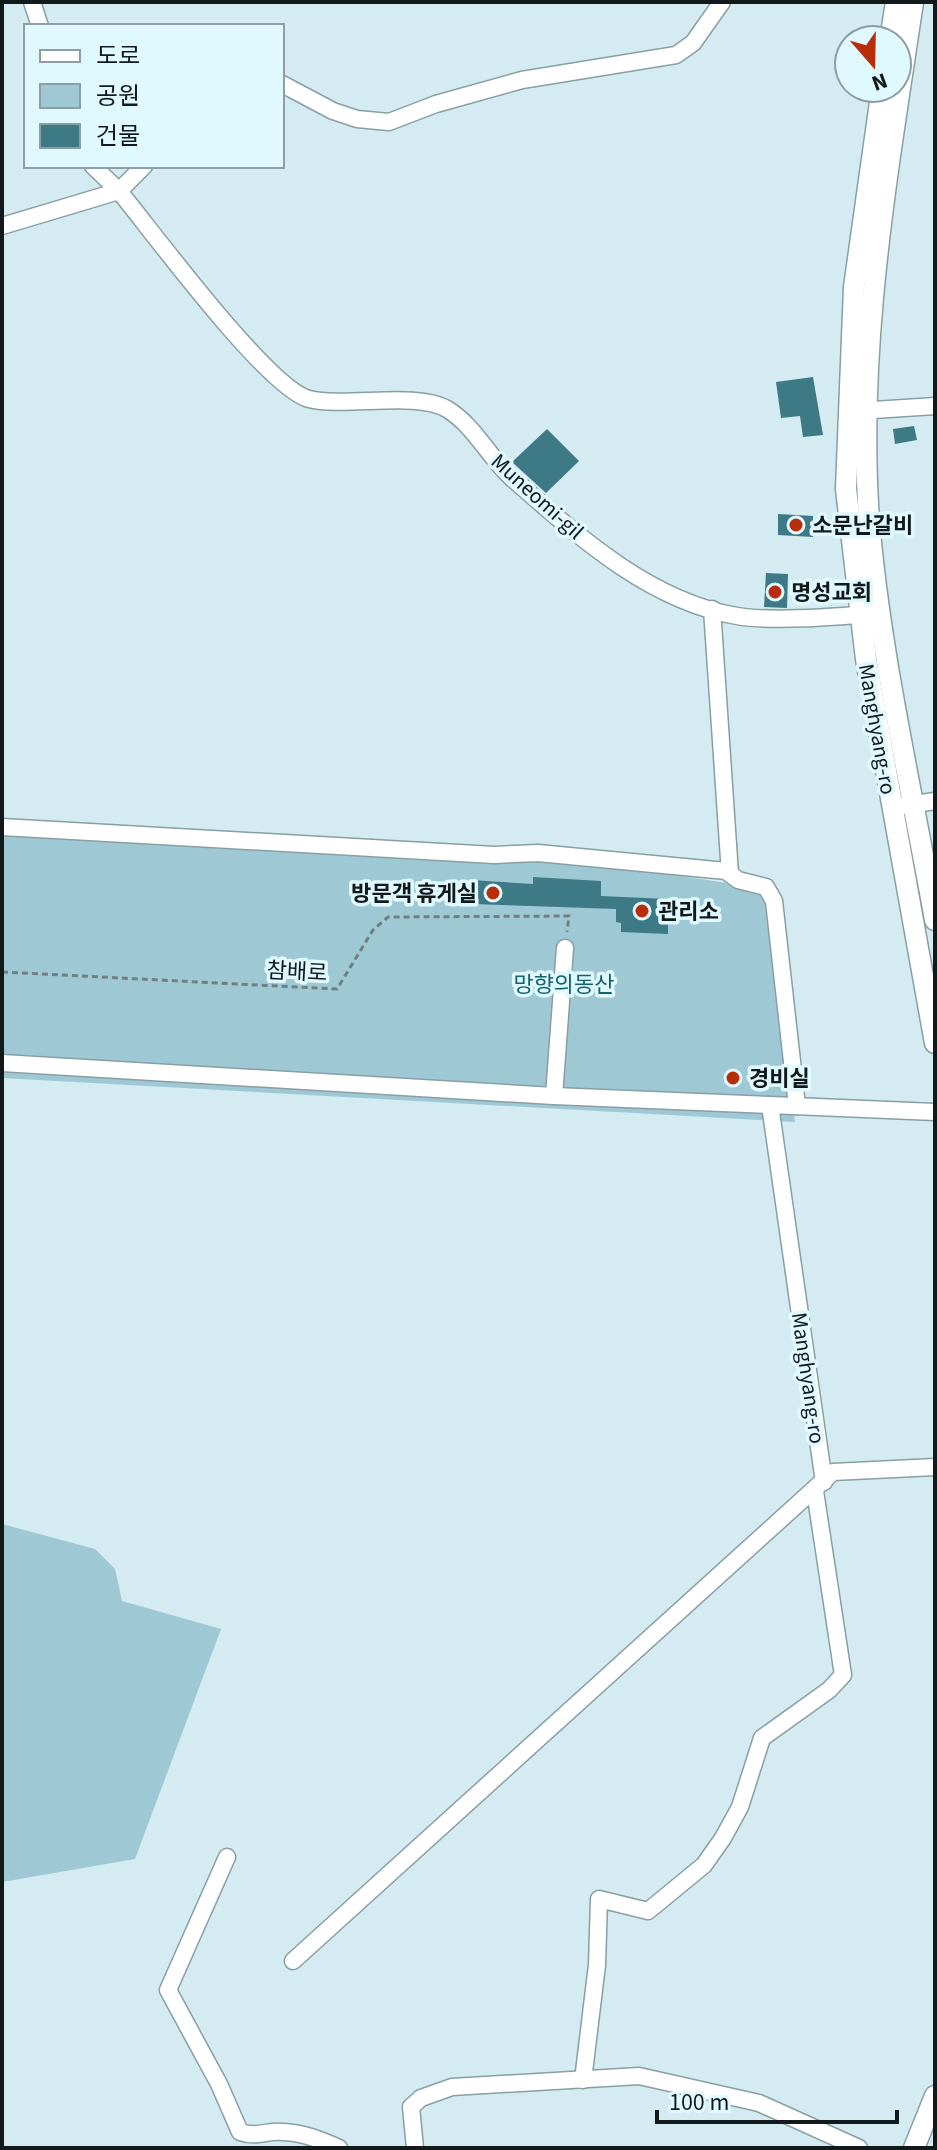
<svg xmlns="http://www.w3.org/2000/svg" width="937" height="2150" font-family="'Source Sans 3','Noto Sans KR',sans-serif">
<style>
.green{fill:#9ec9d4}
.building{fill:#3e7986}
.lines{fill:none;stroke-linecap:round;stroke-linejoin:round}
.minor-casing{stroke:#889fa4;stroke-width:19}
.major-casing{stroke:#889fa4;stroke-width:23}
.path{stroke:#707f83;stroke-width:3;stroke-dasharray:6 4;stroke-linecap:butt}
.minor{stroke:#fff;stroke-width:16}
.major{stroke:#fff;stroke-width:20}
.poi-dot{fill:#b92e0a;stroke:#e0f9ff;stroke-width:3}
.labels{text-anchor:middle;stroke-width:7;stroke-linejoin:round;paint-order:stroke}
.street-label{font-size:22px;fill:#11191b;stroke:#e0f9ff}
.poi-label{font-size:22px;font-weight:bold;fill:#11191b;stroke:#e0f9ff;text-anchor:start}
.park-label{font-size:22px;fill:#116271;stroke:#e0f9ff}
</style>
<rect width="100%" height="100%" fill="#d3ebf1"/>
<g class="green">
<polygon points="2,836 509,858 628,868 760,888 770,900 795,1122 2,1078"/>
<polygon points="2,1524 95,1549 115,1569 122,1601 221,1629 135,1859 2,1882"/>
</g>
<g class="building">
<polygon points="813,377 823,435 803,437 800,416 781,418 776,382"/>
<polygon points="914,426 917,440 895,444 893,429"/>
<polygon points="547,429 579,461 546,493 512,462"/>
<polygon points="778,514 813,516 813,537 778,535"/>
<polygon points="766,573 788,574 787,608 764,607"/>
<polygon points="533,877 601,881 601,896 668,899 668,934 621,932 621,923 616,922 616,909 472,904 471,880 533,884"/>
</g>
<g class="lines">
<g class="minor-casing">
<g id="minor">
<polyline points="32,2 40,26"/>
<polyline points="282,84 333,111 357,119 389,122 436,104 522,80 676,55 693,43 722,2"/>
<path d="M93 166 119 191C152 231 268 389 309 399 345 408 417 391 447 409 475 426 489 458 513 479 578 536 649 601 737 616 772 622 834 617 870 614"/>
<polyline points="2,226 119,191 144,166"/>
<polyline points="858,411 935,406"/>
<polyline points="712,609 730,874"/>
<polyline points="902,806 935,801"/>
<polyline points="2,827 494,855 538,853 726,871 738,880 766,887 774,901 797,1106"/>
<polyline points="2,1063 554,1096 770,1105"/>
<polyline points="554,1096 565,948"/>
<polyline points="824,1482 770,1105 935,1112"/>
<path d="M227 1857 168 1990 219 2084 240 2132C257 2138 267 2130 284 2132 304 2133 321 2140 339 2148"/>
<polyline points="293,1961 833,1472 935,1467"/>
<polyline points="583,2080 597,1965 599,1899 648,1911 704,1865 723,1838 740,1807 762,1738 829,1690 843,1675 815,1491"/>
<polyline points="415,2148 411,2107 421,2098 452,2087 639,2076 759,2103 859,2148"/>
</g>
</g>
<g class="major-casing">
<g id="major">
<path d="M913 2C887 177 855 354 870 532 882 662 912 791 935 920"/>
<polyline points="890,40 896,2"/>
<polyline points="882,88 854,287 846,489 866,659 935,1043"/>
<polyline points="914,2148 935,2096"/>
</g>
</g>
<polyline class="path" points="2,972 337,989 373,930 388,917 569,916 567,932"/>
<use href="#minor" class="minor"/>
<use href="#major" class="major"/>
</g>
<g class="poi-dot">
<circle cx="796" cy="525" r="8"/>
<circle cx="775" cy="592" r="8"/>
<circle cx="493" cy="893" r="8"/>
<circle cx="642" cy="911" r="8"/>
<circle cx="733" cy="1078" r="8"/>
</g>
<g class="labels">
<g class="street-label">
<text transform="translate(538 496) rotate(42)" y="8">Muneomi-gil</text>
<text transform="translate(878 729) rotate(80)" y="8">Manghyang-ro</text>
<text transform="translate(297 971) rotate(3)" y="8">참배로</text>
<text transform="translate(809 1378) rotate(82)" y="8">Manghyang-ro</text>
</g>
<g class="poi-label">
<text x="812" y="533">소문난갈비</text>
<text x="791" y="600">명성교회</text>
<text x="477" y="901" text-anchor="end">방문객 휴게실</text>
<text x="658" y="919">관리소</text>
<text x="749" y="1086">경비실</text>
</g>
<g class="park-label">
<text x="564" y="992">망향의동산</text>
</g>
</g>
<rect width="937" height="2150" fill="none" stroke="#11191b" stroke-width="8"/>
<rect x="24" y="24" width="260" height="144" fill="#e0f9ff" stroke="#8d9fa4" stroke-width="2"/>
<rect x="40" y="50" width="40" height="12" fill="#ffffff" stroke="#8d9fa4" stroke-width="2"/>
<text x="96" y="64" font-size="24" fill="#11191b">도로</text>
<rect x="40" y="84" width="40" height="24" fill="#9ec9d4" stroke="#8d9fa4" stroke-width="2"/>
<text x="96" y="104" font-size="24" fill="#11191b">공원</text>
<rect x="40" y="124" width="40" height="24" fill="#3e7986" stroke="#8d9fa4" stroke-width="2"/>
<text x="96" y="144" font-size="24" fill="#11191b">건물</text>
<g transform="translate(873 64) rotate(160)"><circle r="38" fill="#e0f9ff" stroke="#8d9fa4" stroke-width="2"/>
<path d="M0-6L14 30L0 20L-14 30Z" fill="#b92e0a"/>
<text y="-12" font-size="22" font-weight="bold" text-anchor="middle" fill="#11191b">N</text>
</g>
<path d="M657 2110v12h240v-12" fill="none" stroke="#11191b" stroke-width="4"/>
<text x="669" y="2110" font-size="24" fill="#11191b" stroke="#e0f9ff" stroke-width="6" paint-order="stroke">100 m</text>
</svg>
